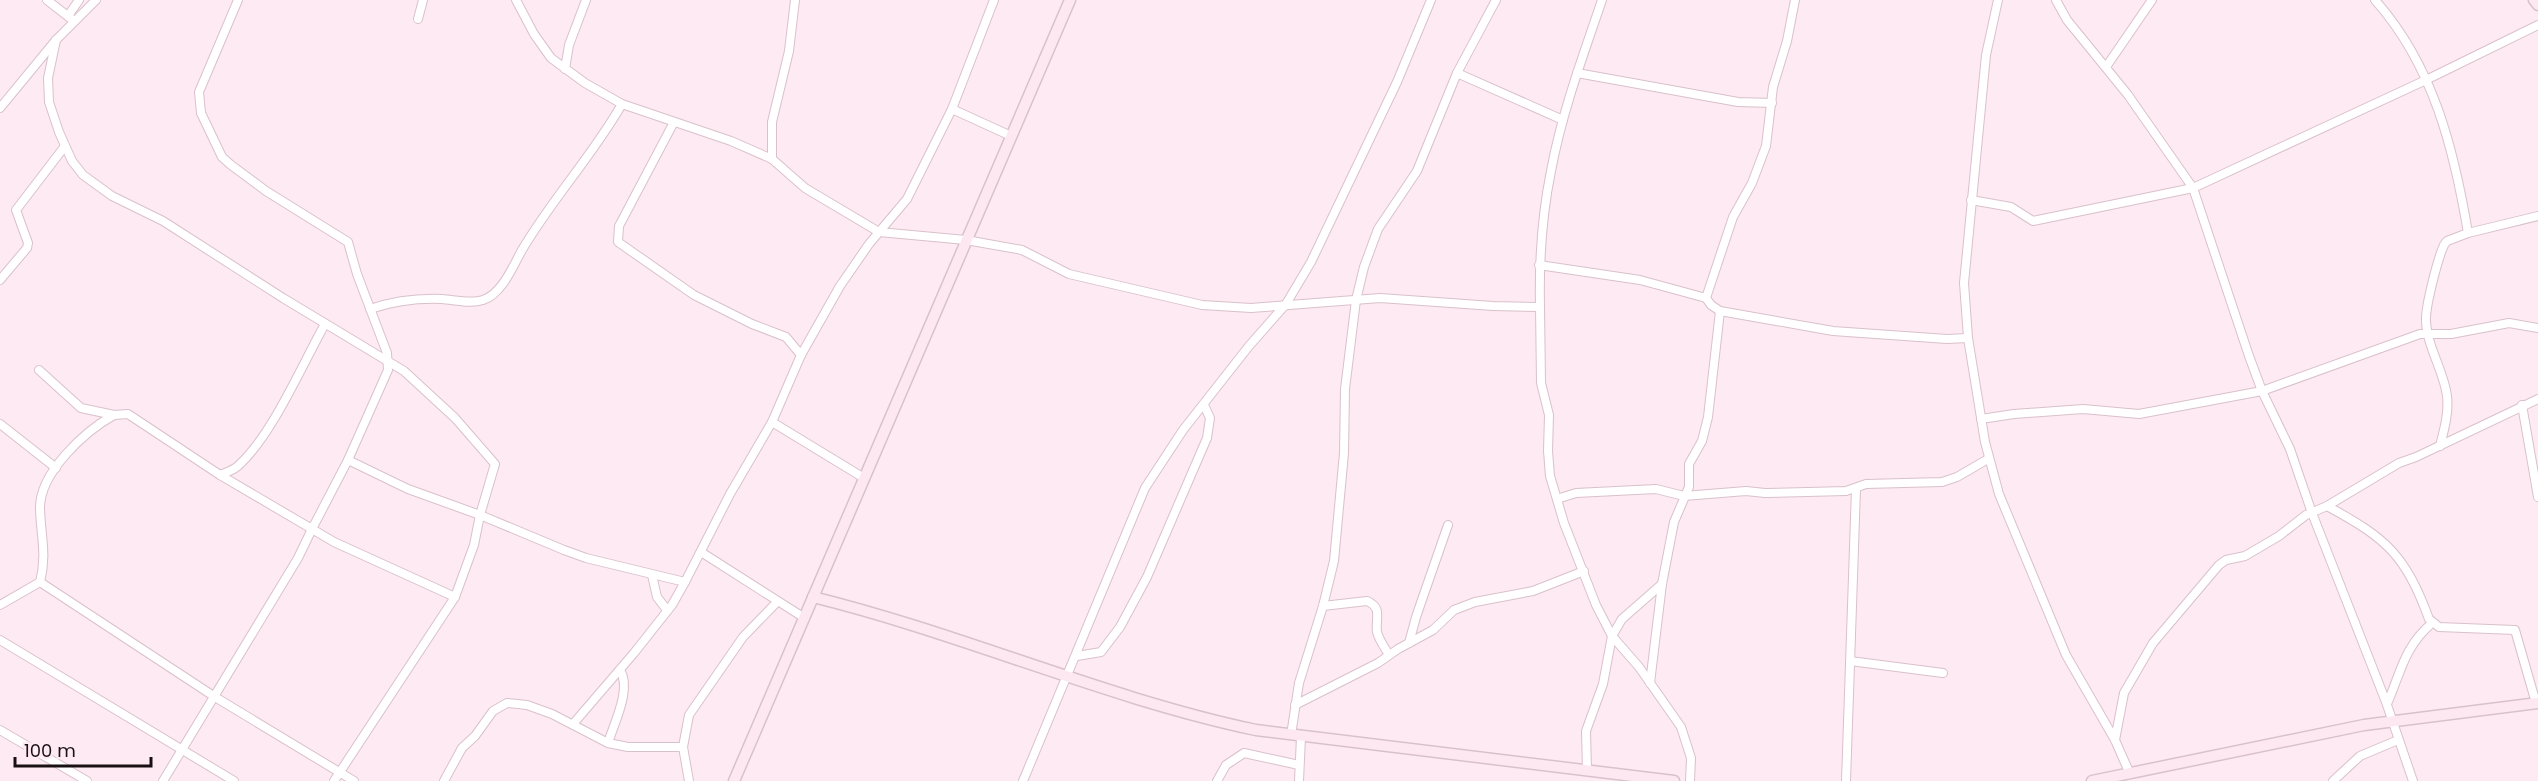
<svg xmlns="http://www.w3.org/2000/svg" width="2538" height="781" font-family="Poppins,sans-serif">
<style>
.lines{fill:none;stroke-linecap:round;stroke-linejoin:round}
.street-casing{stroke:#d9c1cb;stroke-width:10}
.secondary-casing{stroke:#d9c1cb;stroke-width:13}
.street{stroke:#fff;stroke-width:8}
.secondary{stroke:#fde8f2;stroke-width:10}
</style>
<rect width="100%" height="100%" fill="#feeaf3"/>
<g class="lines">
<g class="street-casing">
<g id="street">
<polyline points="47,0 74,21"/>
<polyline points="516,0 534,34 551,58 585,83 622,104 731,141 772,159 805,188 879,232 966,240 1022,250 1069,274 1202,305 1251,308 1380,298 1493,306 1540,307 1541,383 1549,415 1548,451 1550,476 1564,523 1596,605 1612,636 1639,667 1681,727 1691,758 1690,781"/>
<polyline points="1795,0 1787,41 1773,87 1766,146 1752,183 1733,217 1706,298 1711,305 1720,311 1833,331 1947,339 1968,338"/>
<polyline points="1998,0 1986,55 1964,283 1968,338 1985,442 1999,494 2066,655 2115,740 2130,774"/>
<polyline points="2056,0 2067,20 2128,95 2193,188 2249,356 2262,391 2290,449 2312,513 2386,702 2413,781"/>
<path d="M2375 0C2433 65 2454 149 2468 233L2538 216"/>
<polyline points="68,16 79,0"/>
<polyline points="418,19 423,0"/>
<polyline points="56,40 48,78 49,102 59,132 72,161 83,175 112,196 163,221 283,298 404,371 455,418 495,464 480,515 474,545 455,597 334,781"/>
<polyline points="2106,67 2152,0"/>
<polyline points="565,69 569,45 586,0"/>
<polyline points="1457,73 1563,120"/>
<polyline points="1577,73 1738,102 1772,103"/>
<polyline points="0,108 56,40 96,0"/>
<polyline points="952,109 1011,136"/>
<polyline points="674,122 619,226 618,242 694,295 752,324 786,337 801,355"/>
<polyline points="772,159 772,122 789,51 795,0"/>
<polyline points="1971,200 2011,207 2033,221 2193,188 2426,80 2538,25"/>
<polyline points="1539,265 1640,280 1706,298"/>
<polyline points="0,280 27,248 28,243 16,210 65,146"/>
<path d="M1540 307C1539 262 1542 215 1551 171 1562 112 1583 56 1602 0"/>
<path d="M370 309C394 301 417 298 442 299 455 300 471 304 483 300 502 294 513 266 522 250 552 199 593 155 622 104"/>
<polyline points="39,370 81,408 114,415 128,414 220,475 312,529 348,460 388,370 387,353 357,274 348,242 266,191 231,165 222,157 201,113 199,92 238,0"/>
<polyline points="2522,405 2538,497"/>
<polyline points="1981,419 2014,414 2083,409 2139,414 2262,391 2420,334 2451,334 2509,323 2538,328"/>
<polyline points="772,422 864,478"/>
<polyline points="0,424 56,468"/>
<path d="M2440 446C2444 430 2449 413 2447 396 2444 371 2427 347 2426 321 2425 307 2438 258 2444 245L2447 241 2468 233"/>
<polyline points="348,460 408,489 480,515 564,550 586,558 685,582 730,494 772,422 801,355 840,286 869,244 907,199 952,109 994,0"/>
<path d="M220 475C227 472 235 470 240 464 273 433 302 365 325 324"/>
<polyline points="1557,499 1576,493 1656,489 1684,496 1746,491 1765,493 1846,491 1866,484 1942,482 1957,477 1988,459"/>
<path d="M2327 506C2386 538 2405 554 2429 619L2439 627 2515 630 2536 703"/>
<polyline points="701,552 803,617"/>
<polyline points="652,575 657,597 667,610"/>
<polyline points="40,582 215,697 354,781"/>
<path d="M0 605 40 582C47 555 41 537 40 509 39 473 85 431 114 415"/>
<path d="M1323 606 1367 601C1383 608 1375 618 1377 632 1379 640 1385 648 1389 655"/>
<polyline points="0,640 234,781"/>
<polyline points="1409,643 1416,617 1448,525"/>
<polyline points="1077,656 1101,652 1120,627 1147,577 1207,438 1210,418 1204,405"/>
<polyline points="1850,661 1943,673"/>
<polyline points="1650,683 1662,584 1674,522 1689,487 1689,464 1702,441 1708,417 1720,311"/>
<path d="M2387 704C2401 672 2404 647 2432 623"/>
<polyline points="1295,705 1378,663 1398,649 1433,630 1454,610 1475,602 1533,591 1584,571"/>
<polyline points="573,724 634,653 672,605 685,582"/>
<polyline points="0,730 87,781"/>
<polyline points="1291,735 1299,683 1323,606 1334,561 1344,453 1345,389 1356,300 1364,267 1378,229 1417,171 1457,73 1496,0"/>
<polyline points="2115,740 2124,693 2153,643 2219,565 2226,560 2245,556 2279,536 2306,515 2327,506 2399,463 2416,457 2538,399"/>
<path d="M608 743C614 723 632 689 620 670"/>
<polyline points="1587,770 1586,731 1603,684 1612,636 1622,619 1662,584"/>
<polyline points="163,781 298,558 312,529 334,542 455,597"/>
<polyline points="444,781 462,748 475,736 493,711 507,703 527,705 552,714 608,743 628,747 683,747"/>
<polyline points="689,781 683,747 689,715 743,637 777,602"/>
<polyline points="1023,781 1145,488 1183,430 1249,346 1286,304 1311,262 1397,82 1431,0"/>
<polyline points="1217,781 1226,765 1244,753 1299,765"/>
<polyline points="1299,781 1301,737"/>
<polyline points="1846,781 1856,489"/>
<polyline points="2333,781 2360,756 2398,740"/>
</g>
</g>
<g class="secondary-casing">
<g id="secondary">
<polyline points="2534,0 2538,5"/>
<path d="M813 597C963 634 1105 698 1256 730L1674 781"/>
<polyline points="734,781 1070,0"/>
<polyline points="2092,781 2364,725 2538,703"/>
</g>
</g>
<use href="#street" class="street"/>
<use href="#secondary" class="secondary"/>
</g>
<path d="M15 757v9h136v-9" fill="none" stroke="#181013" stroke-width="3"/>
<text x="24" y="757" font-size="18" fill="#181013" stroke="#feeaf3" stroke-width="4.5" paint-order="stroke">100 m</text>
</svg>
